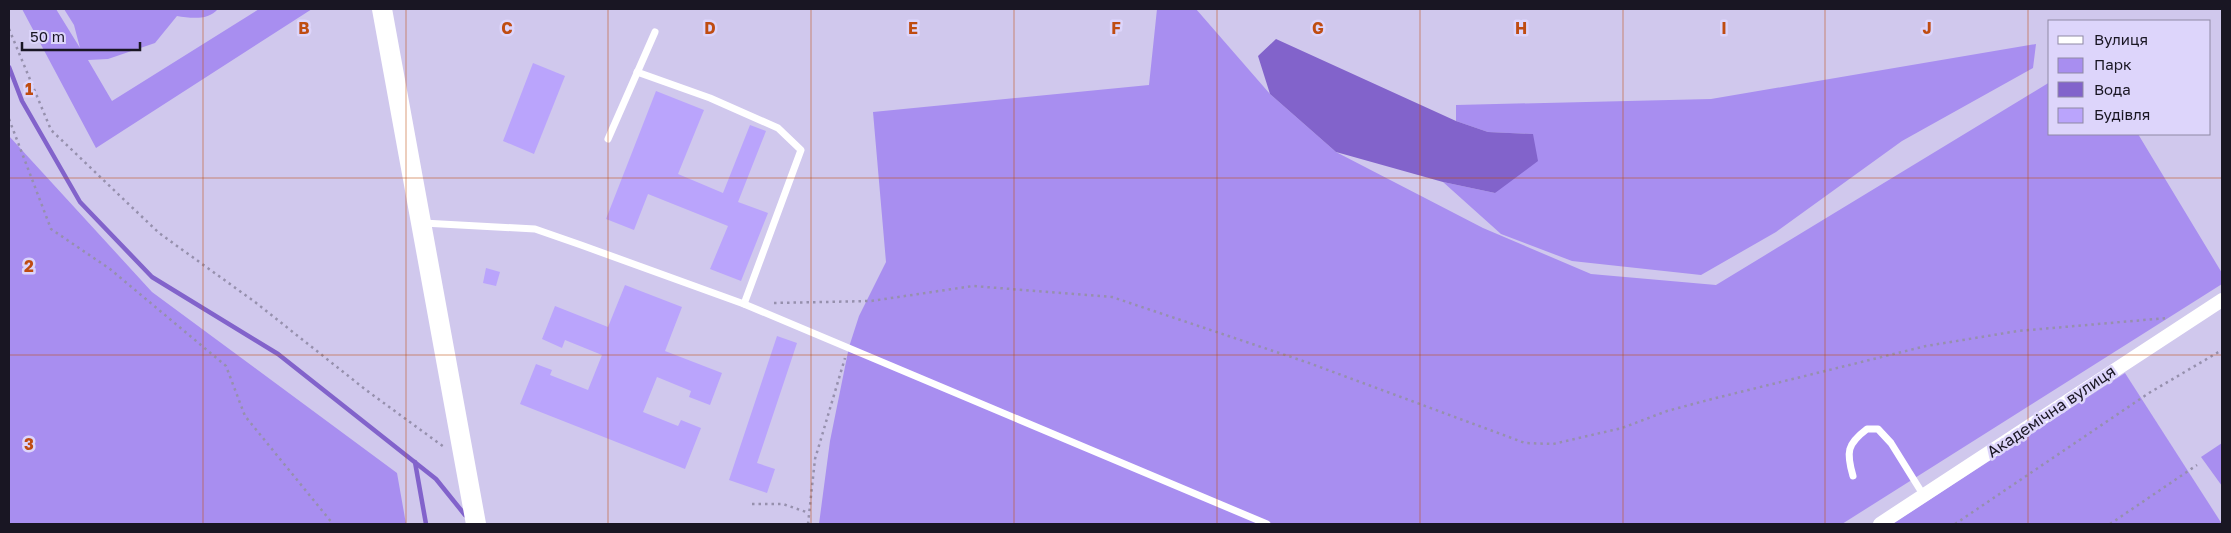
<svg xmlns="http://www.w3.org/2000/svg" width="2231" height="533" font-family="'Golos Text',sans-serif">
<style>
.green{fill:#a88ef0}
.water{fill:#8263cb}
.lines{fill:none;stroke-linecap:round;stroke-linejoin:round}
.stream{stroke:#8263cb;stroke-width:4.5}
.building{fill:#baa4fc}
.path{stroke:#9690ad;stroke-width:2.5;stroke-dasharray:2.5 4;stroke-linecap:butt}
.lane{stroke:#fff;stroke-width:7}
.street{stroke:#fff;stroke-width:14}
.secondary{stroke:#fff;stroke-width:20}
.grid{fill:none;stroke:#bf4c11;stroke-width:1;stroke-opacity:0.55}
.labels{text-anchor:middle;stroke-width:5;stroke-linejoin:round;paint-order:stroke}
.street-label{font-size:16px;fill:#191623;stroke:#ddd5fb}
.grid-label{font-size:16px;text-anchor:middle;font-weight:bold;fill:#bf4c11;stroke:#ddd5fb;stroke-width:5;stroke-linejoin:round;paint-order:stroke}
</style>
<rect width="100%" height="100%" fill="#d0c8ed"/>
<g class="green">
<path d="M22 9H56L80 48 74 25 64 9H218C208 21 190 18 177 16L155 43 108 59 88 60 112 101 259 9H312L96 148Z"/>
<polygon points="1157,9 1196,9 1270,94 1336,152 1483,228 1591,274 1716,285 2050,82 2050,134 2138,134 2222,273 2222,284 1842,524 819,524 830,441 849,347 859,316 886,262 873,112 1149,85"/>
<polygon points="2036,44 2033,68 1902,141 1776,232 1701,275 1572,261 1501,234 1443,182 1495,193 1533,134 1488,132 1456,121 1456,105 1711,99"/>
<polygon points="9,136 152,292 397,473 406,524 9,524"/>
<polygon points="2125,373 2222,524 1892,524"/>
<polygon points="2222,443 2222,486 2201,457"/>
</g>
<polygon class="water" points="1276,39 1456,121 1488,132 1533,134 1538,161 1495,193 1443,182 1336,152 1270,94 1258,56"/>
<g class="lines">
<g class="stream">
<polyline points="9,67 22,101 80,202 152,277 278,354 436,479 465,515"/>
<polyline points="415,462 426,524"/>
</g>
</g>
<g class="building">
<polygon points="533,63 565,76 534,154 503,141"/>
<polygon points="656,91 704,110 678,174 723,193 750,125 766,131 738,202 768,213 741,281 710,269 728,226 648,194 634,230 606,219"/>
<polygon points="486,268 500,272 496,286 483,283"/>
<polygon points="625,285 682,307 665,351 722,373 710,405 689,397 691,391 657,377 643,412 678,426 681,420 701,428 685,469 520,404 536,364 552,370 550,375 588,390 602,355 565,340 562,348 542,339 555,306 608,327"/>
<polygon points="777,336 797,343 757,463 775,469 767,493 729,480"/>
</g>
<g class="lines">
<g class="path">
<polyline points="9,29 51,130 159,233 255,302 366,390 444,447"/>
<polyline points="9,119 51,229 110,269 226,366 245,416 333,524"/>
<polyline points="774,303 871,301 973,286 1112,297 1309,363 1525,443 1553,444 1622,428 1667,411 1712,399 1926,346 2018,331 2167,318"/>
<polyline points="752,504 783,504 809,513"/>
<polyline points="808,524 815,459 845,358"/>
<polyline points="1955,524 2149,393 2222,350"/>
<polyline points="2110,524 2197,465"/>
</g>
<g class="lane">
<polyline points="637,72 710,98 778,128 801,150 744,304"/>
<polyline points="608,139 655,32"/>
<polyline points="423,223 535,229 581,245 744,304 1267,524"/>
<path d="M1853 476C1846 452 1847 444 1867 429H1878L1891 443 1924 496"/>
</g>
<polyline class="street" points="1880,524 2222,300"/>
<polyline class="secondary" points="382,9 476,524"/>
</g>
<path class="grid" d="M203 9V524M406 9V524M608 9V524M811 9V524M1014 9V524M1217 9V524M1420 9V524M1623 9V524M1825 9V524M2028 9V524M9 178H2222M9 355H2222"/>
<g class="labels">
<g class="street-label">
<text transform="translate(2051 411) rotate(-34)" y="6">Академічна вулиця</text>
</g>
</g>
<g class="grid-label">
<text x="304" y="34">B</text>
<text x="507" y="34">C</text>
<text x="710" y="34">D</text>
<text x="913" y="34">E</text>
<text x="1116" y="34">F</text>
<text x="1318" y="34">G</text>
<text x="1521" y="34">H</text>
<text x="1724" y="34">I</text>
<text x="1927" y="34">J</text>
<text x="29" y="95">1</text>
<text x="29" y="272">2</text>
<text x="29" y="450">3</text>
</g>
<rect width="2231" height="533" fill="none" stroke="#191623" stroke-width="20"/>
<rect x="2048" y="20" width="162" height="115" fill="#ddd5fb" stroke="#8f89a5"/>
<rect x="2058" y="36" width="25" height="8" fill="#ffffff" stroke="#8f89a5"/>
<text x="2094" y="45" font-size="15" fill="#191623">Вулиця</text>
<rect x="2058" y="58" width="25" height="15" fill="#a88ef0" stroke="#8f89a5"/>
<text x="2094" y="70" font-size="15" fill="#191623">Парк</text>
<rect x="2058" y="82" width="25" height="15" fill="#8263cb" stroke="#8f89a5"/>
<text x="2094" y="95" font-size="15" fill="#191623">Вода</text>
<rect x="2058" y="108" width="25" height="15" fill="#baa4fc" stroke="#8f89a5"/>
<text x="2094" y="120" font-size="15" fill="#191623">Будівля</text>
<path d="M22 42v8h118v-8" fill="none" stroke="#191623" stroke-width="2.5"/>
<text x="30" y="42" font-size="15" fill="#191623" stroke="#ddd5fb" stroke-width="4" paint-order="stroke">50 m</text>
</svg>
